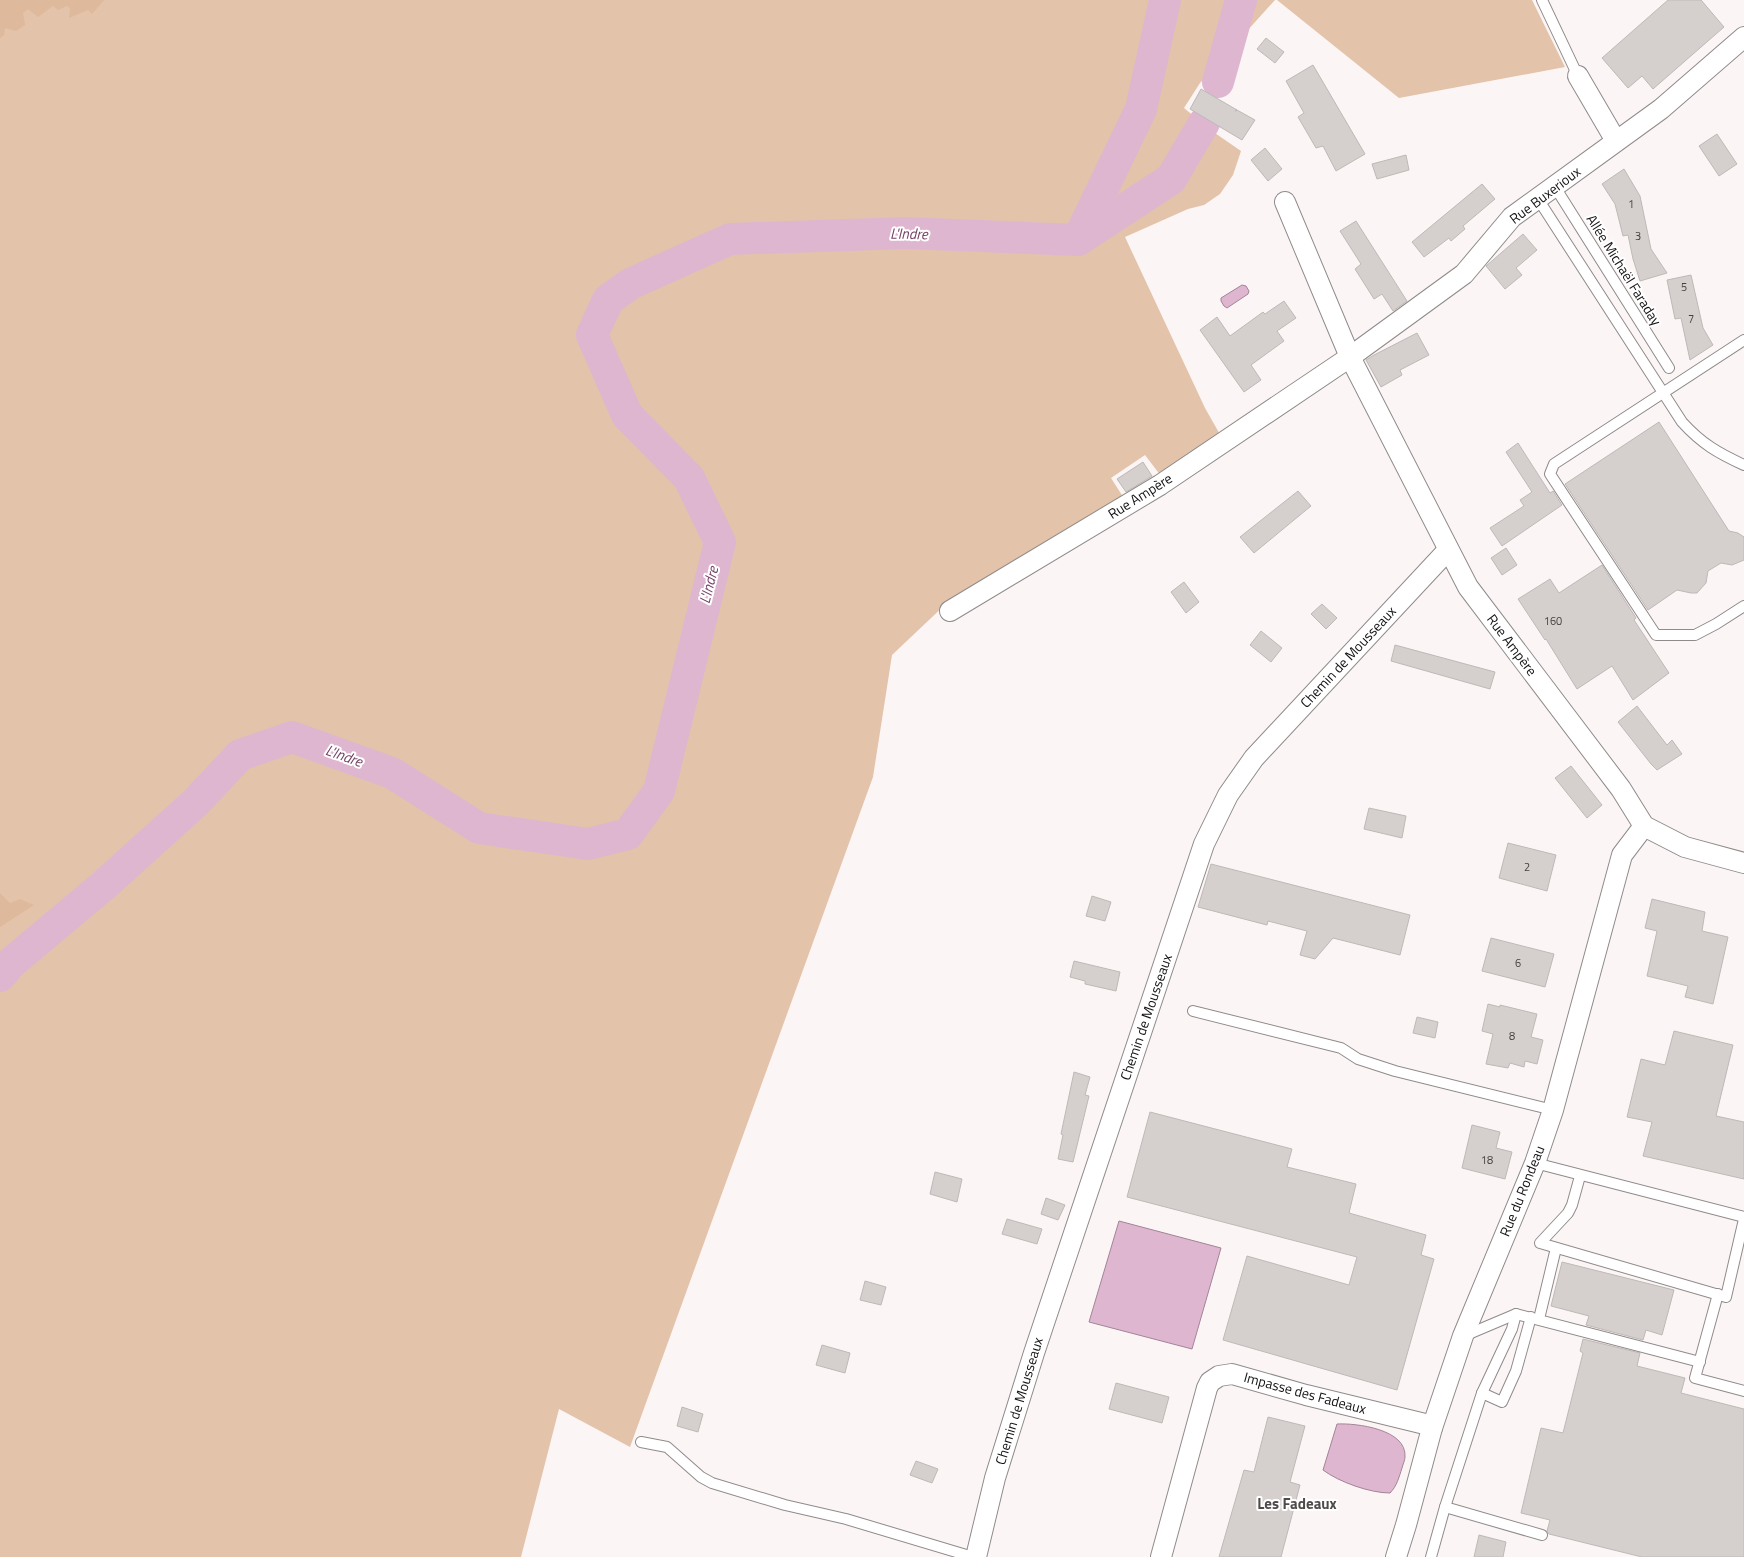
<svg xmlns="http://www.w3.org/2000/svg" width="1744" height="1557" font-family="'Titillium Web',sans-serif">
<style>
.green{fill:#e3c3aa}
.forest{fill:#deb99c}
.water{fill:#dfb6d0;stroke:#a28497}
.lines{fill:none;stroke-linecap:round;stroke-linejoin:round}
.river{stroke:#dfb6d0;stroke-width:32}
.building{fill:#d5d0ce;stroke:#beb9b7}
.service-casing{stroke:#908b8a;stroke-width:12}
.minor-casing{stroke:#908b8a;stroke-width:22}
.service{stroke:#fff;stroke-width:10}
.minor{stroke:#fff;stroke-width:20}
.labels{text-anchor:middle;stroke-width:4;stroke-linejoin:round;paint-order:stroke}
.number-label{font-size:11px;fill:#444140}
.street-label{font-size:14px;fill:#131111;stroke:#fff}
.water-label{font-size:15px;font-style:italic;fill:#764266;stroke:#fff}
.neighbourhood-label{font-size:15px;font-weight:bold;fill:#504b4b;stroke:#fff}
</style>
<rect width="100%" height="100%" fill="#fcf5f5"/>
<g class="green">
<polygon points="0,0 1275,0 1200,83 1184,108 1212,131 1241,151 1233,175 1220,194 1204,205 1188,209 1125,237 1205,408 1222,438 1161,476 1145,455 1111,478 1125,500 948,602 892,655 873,777 630,1447 559,1409 521,1557 0,1557"/>
<polygon points="1277,0 1532,0 1565,67 1399,98"/>
</g>
<g class="forest">
<polygon points="0,0 104,0 92,14 88,10 69,18 70,8 67,6 58,10 53,6 38,17 28,9 23,13 25,25 16,31 5,28 4,35 0,38"/>
<polygon points="0,893 10,903 20,899 34,905 0,927"/>
</g>
<g class="water">
<polygon points="1242,285 1246,286 1249,291 1248,294 1227,308 1224,306 1221,301 1221,298"/>
<polygon points="1119,1221 1221,1248 1192,1349 1089,1322"/>
<path d="M1337 1424C1356 1423 1407 1429 1405 1457 1405 1460 1403 1464 1402 1468 1399 1477 1397 1486 1390 1493 1370 1493 1339 1482 1323 1470Z"/>
</g>
<g class="lines">
<g class="river">
<polyline points="1218,82 1241,0"/>
<polyline points="1078,240 1141,109 1165,0"/>
<polyline points="0,976 11,963 104,885 195,803 240,755 292,737 392,773 479,828 588,844 628,834 659,791 720,542 689,478 627,415 592,335 608,300 630,284 730,239 905,233 1078,240 1171,179 1204,123"/>
</g>
</g>
<g class="building">
<polygon points="1668,0 1701,0 1724,27 1653,89 1642,76 1628,88 1602,58"/>
<polygon points="1266,38 1284,52 1275,63 1257,49"/>
<polygon points="1313,65 1365,154 1336,171 1323,146 1316,148 1298,117 1304,113 1286,81"/>
<polygon points="1201,89 1237,110 1235,111 1237,110 1255,120 1242,140 1190,109"/>
<polygon points="1717,134 1737,164 1719,176 1699,146"/>
<polygon points="1265,148 1282,169 1268,181 1251,160"/>
<polygon points="1406,155 1409,170 1377,179 1372,164"/>
<polygon points="1624,169 1640,196 1651,249 1667,273 1640,281 1633,259 1628,235 1623,236 1615,204 1602,184"/>
<polygon points="1482,184 1495,199 1463,226 1465,229 1451,241 1449,238 1424,257 1412,242"/>
<polygon points="1356,221 1407,301 1393,311 1382,294 1374,299 1355,269 1361,264 1340,231"/>
<polygon points="1523,234 1537,250 1516,268 1522,275 1505,289 1486,266"/>
<polygon points="1691,275 1703,328 1713,345 1690,360 1681,318 1675,319 1667,280"/>
<polygon points="1284,301 1296,318 1277,331 1284,341 1251,365 1261,380 1244,392 1200,330 1217,317 1230,336 1263,312 1265,314"/>
<polygon points="1417,333 1429,355 1400,370 1402,375 1381,387 1366,360 1374,355"/>
<polygon points="1659,422 1729,531 1738,533 1744,537 1744,560 1732,565 1721,563 1708,571 1706,583 1697,593 1691,593 1677,590 1648,610 1565,484"/>
<polygon points="1518,443 1550,493 1553,491 1562,505 1502,546 1490,528 1524,506 1520,500 1532,492 1506,452"/>
<polygon points="1143,462 1152,476 1126,492 1117,479"/>
<polygon points="1298,491 1311,506 1254,553 1240,537"/>
<polygon points="1506,548 1517,565 1502,575 1491,558"/>
<polygon points="1602,565 1636,618 1634,620 1669,673 1633,700 1612,666 1577,689 1546,639 1545,640 1518,599 1550,579 1559,593"/>
<polygon points="1184,582 1199,602 1186,613 1171,592"/>
<polygon points="1322,604 1337,618 1326,629 1311,614"/>
<polygon points="1261,631 1282,648 1271,662 1250,645"/>
<polygon points="1395,645 1495,672 1490,689 1391,661"/>
<polygon points="1637,706 1667,745 1672,740 1682,754 1657,770 1651,764 1618,722"/>
<polygon points="1571,766 1602,805 1587,818 1555,778"/>
<polygon points="1369,808 1406,816 1402,838 1364,829"/>
<polygon points="1508,843 1556,855 1547,891 1499,878"/>
<polygon points="1211,864 1410,915 1400,955 1333,938 1315,959 1300,955 1307,931 1268,921 1267,925 1198,907"/>
<polygon points="1092,896 1111,902 1105,921 1086,916"/>
<polygon points="1652,899 1705,912 1702,931 1728,937 1713,1004 1685,997 1688,986 1647,976 1657,931 1645,928"/>
<polygon points="1491,938 1554,954 1545,987 1482,971"/>
<polygon points="1074,961 1120,972 1116,991 1085,984 1085,981 1070,977"/>
<polygon points="1488,1004 1500,1007 1500,1005 1537,1014 1531,1037 1543,1040 1537,1064 1525,1061 1524,1067 1510,1063 1508,1068 1486,1064 1493,1034 1482,1031"/>
<polygon points="1417,1017 1438,1022 1435,1038 1413,1033"/>
<polygon points="1674,1031 1733,1045 1716,1116 1744,1122 1744,1179 1643,1156 1652,1122 1627,1117 1641,1059 1665,1065"/>
<polygon points="1074,1072 1090,1077 1085,1095 1089,1096 1073,1162 1058,1159 1063,1135 1061,1134"/>
<polygon points="1150,1112 1292,1149 1287,1167 1356,1184 1349,1213 1426,1235 1421,1255 1434,1259 1397,1390 1223,1340 1247,1256 1349,1285 1357,1257 1127,1197"/>
<polygon points="1472,1125 1500,1132 1496,1148 1512,1152 1505,1179 1462,1168"/>
<polygon points="935,1172 962,1179 957,1202 930,1194"/>
<polygon points="1046,1198 1065,1205 1058,1220 1041,1214"/>
<polygon points="1007,1219 1042,1229 1037,1244 1002,1234"/>
<polygon points="1562,1262 1674,1290 1662,1335 1646,1330 1643,1340 1586,1325 1589,1316 1551,1306"/>
<polygon points="865,1281 886,1287 881,1305 860,1300"/>
<polygon points="1583,1339 1640,1353 1637,1366 1685,1378 1681,1393 1744,1409 1744,1557 1642,1557 1549,1534 1547,1531 1550,1520 1521,1513 1541,1428 1563,1433 1583,1353 1580,1351"/>
<polygon points="822,1345 850,1353 845,1373 816,1365"/>
<polygon points="1116,1383 1169,1397 1162,1423 1109,1409"/>
<polygon points="682,1407 703,1414 698,1432 677,1426"/>
<polygon points="1268,1417 1305,1426 1290,1482 1300,1485 1281,1557 1219,1557 1244,1470 1254,1472"/>
<polygon points="916,1461 938,1469 932,1483 910,1475"/>
<polygon points="1479,1535 1506,1542 1503,1557 1474,1557"/>
</g>
<g class="lines">
<g class="service-casing">
<g id="service">
<polyline points="1542,0 1578,76"/>
<polyline points="1555,187 1669,368"/>
<path d="M1538 199 1682 422C1702 444 1718 453 1744 465"/>
<polyline points="1744,340 1554,464 1550,474 1656,635 1695,635 1716,624 1744,606"/>
<polyline points="1193,1011 1341,1048 1358,1059 1395,1071 1553,1110"/>
<polyline points="1535,1163 1744,1217"/>
<polyline points="1580,1176 1572,1205 1568,1213 1540,1243 1726,1297 1744,1219"/>
<polyline points="1718,1294 1695,1378 1744,1391"/>
<polyline points="1516,1314 1512,1329 1482,1393 1445,1507 1542,1535"/>
<polyline points="1539,1319 1556,1248"/>
<polyline points="1464,1336 1516,1314 1700,1362"/>
<polyline points="1482,1393 1502,1402 1516,1371 1531,1317"/>
<polyline points="641,1442 667,1447 701,1477 712,1483 785,1505 846,1519 973,1557"/>
<polyline points="1431,1557 1445,1507"/>
</g>
</g>
<g class="minor-casing">
<g id="minor">
<polyline points="1578,76 1616,141"/>
<polyline points="1285,202 1350,357 1468,587 1621,789 1644,826 1685,847 1744,863"/>
<polyline points="950,611 1160,485 1350,357 1464,274 1512,217 1661,109 1744,37"/>
<polyline points="976,1557 995,1478 1034,1353 1204,844 1228,795 1254,758 1448,550"/>
<polyline points="1161,1557 1207,1388 1210,1382 1219,1376 1232,1374 1306,1395 1425,1424 1432,1428"/>
<polyline points="1396,1557 1406,1525 1432,1428 1463,1336 1535,1163 1553,1110 1622,855 1644,826"/>
</g>
</g>
<use href="#service" class="service"/>
<use href="#minor" class="minor"/>
</g>
<g class="labels">
<g class="number-label">
<text x="1631" y="208">1</text>
<text x="1638" y="240">3</text>
<text x="1684" y="291">5</text>
<text x="1691" y="323">7</text>
<text x="1553" y="625">160</text>
<text x="1527" y="871">2</text>
<text x="1518" y="967">6</text>
<text x="1512" y="1040">8</text>
<text x="1487" y="1164">18</text>
</g>
<g class="street-label">
<text transform="translate(1545 195) rotate(-37)" y="5">Rue Buxerioux</text>
<text transform="translate(1624 270) rotate(58)" y="5">Allée Michaël Faraday</text>
<text transform="translate(1140 496) rotate(-32)" y="5">Rue Ampère</text>
<text transform="translate(1512 645) rotate(53)" y="5">Rue Ampère</text>
<text transform="translate(1348 657) rotate(-47)" y="5">Chemin de Mousseaux</text>
<text transform="translate(1146 1017) rotate(-71)" y="5">Chemin de Mousseaux</text>
<text transform="translate(1522 1191) rotate(-68)" y="5">Rue du Rondeau</text>
<text transform="translate(1305 1393) rotate(15)" y="5">Impasse des Fadeaux</text>
<text transform="translate(1019 1401) rotate(-73)" y="5">Chemin de Mousseaux</text>
</g>
<g class="water-label">
<text transform="translate(909 234) rotate(1)" y="5">L'Indre</text>
<text transform="translate(709 585) rotate(-76)" y="5">L'Indre</text>
<text transform="translate(344 756) rotate(20)" y="5">L'Indre</text>
</g>
<g class="neighbourhood-label">
<text x="1297" y="1509">Les Fadeaux</text>
</g>
</g>
</svg>
